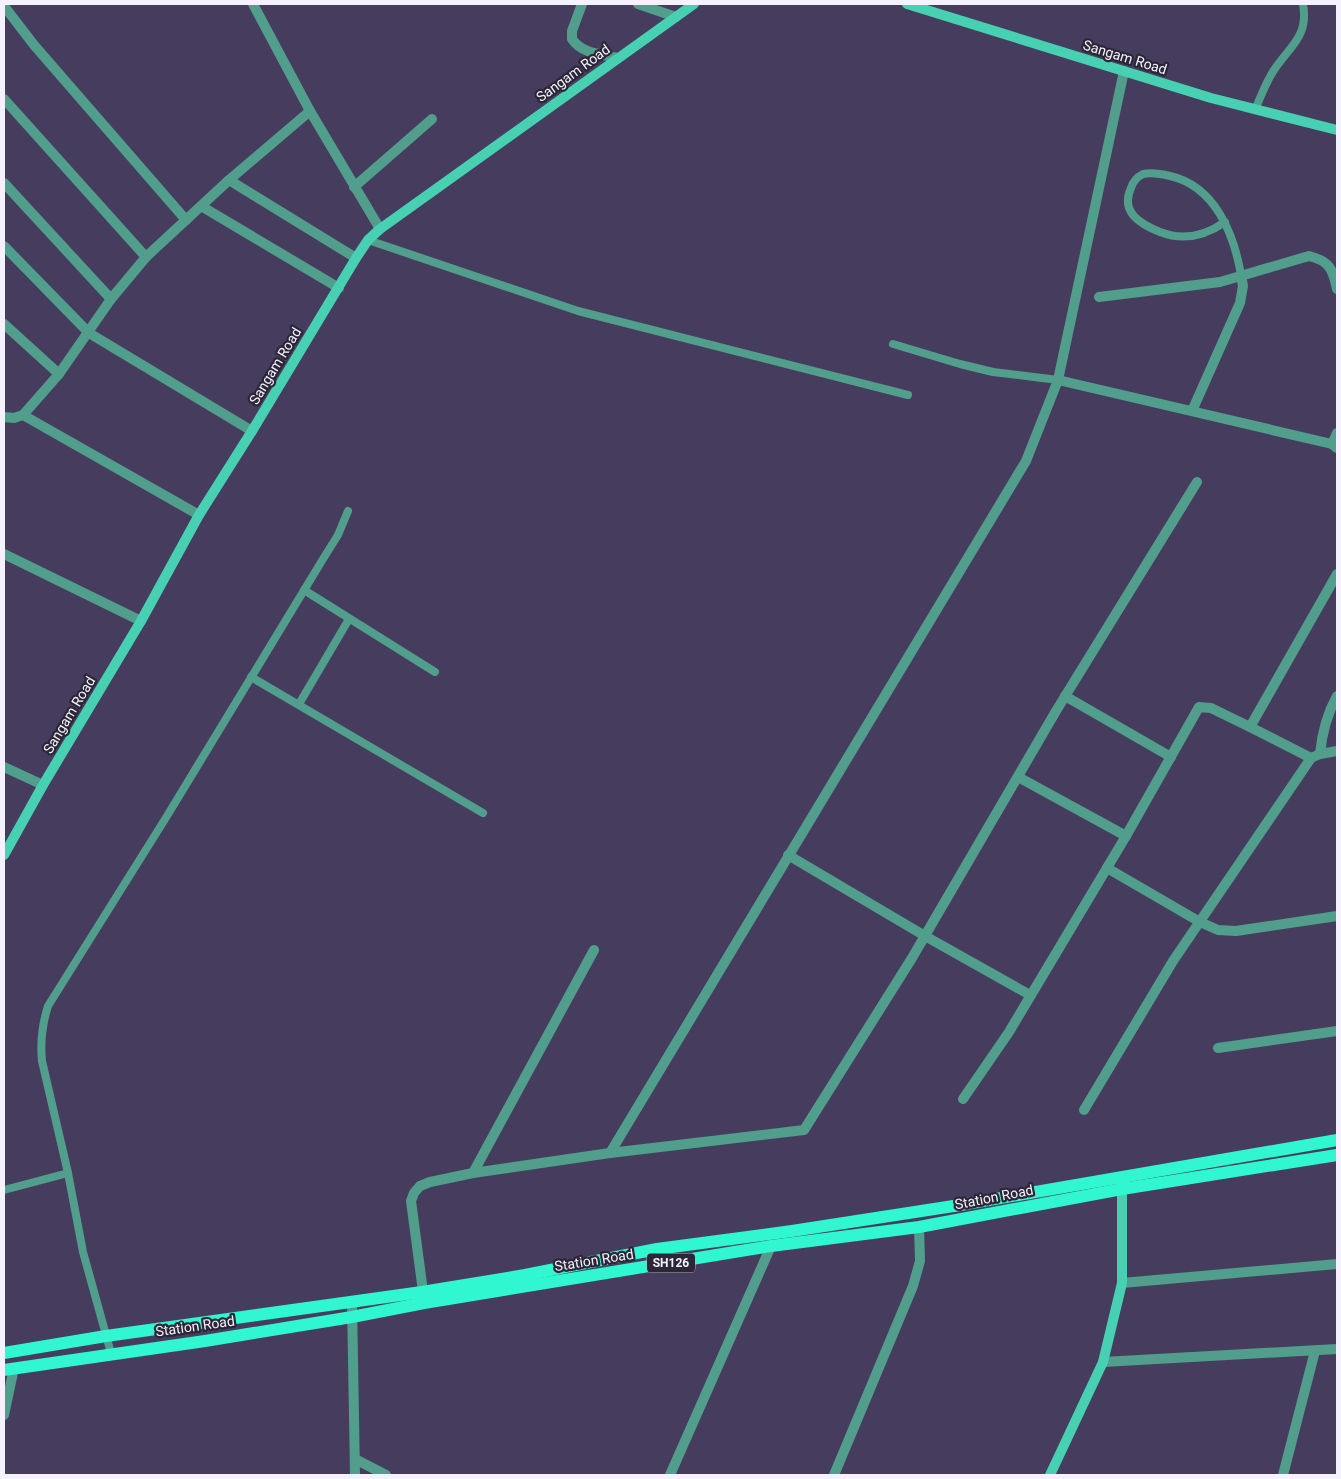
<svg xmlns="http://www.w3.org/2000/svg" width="1341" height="1479" font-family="Roboto,sans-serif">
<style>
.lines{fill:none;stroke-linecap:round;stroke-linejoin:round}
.lane{stroke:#509e8b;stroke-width:8}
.street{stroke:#509e8b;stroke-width:10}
.secondary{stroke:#47d0b2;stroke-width:10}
.primary{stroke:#31f7d1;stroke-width:12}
.labels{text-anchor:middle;stroke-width:4.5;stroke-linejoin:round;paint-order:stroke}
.shield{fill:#2b2737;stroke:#b8b5c3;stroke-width:1}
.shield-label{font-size:12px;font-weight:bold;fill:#f5f2ff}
.street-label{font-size:14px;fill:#f5f2ff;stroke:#2b2737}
</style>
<rect width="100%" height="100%" fill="#463d5e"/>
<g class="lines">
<g class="lane">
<path d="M1255 110C1261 96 1266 82 1274 70 1290 46 1309 36 1303 4"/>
<path d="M1225 222C1205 236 1183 241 1160 232 1140 224 1120 212 1131 188 1133 181 1137 177 1143 174 1152 172 1162 174 1170 176 1215 186 1234 234 1241 275"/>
<polyline points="368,240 578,311 908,395"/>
<polyline points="893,344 960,364 993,372 1058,380"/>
<polyline points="304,590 435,672"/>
<polyline points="251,677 483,813"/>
<polyline points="299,704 349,619"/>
<polyline points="4,1190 68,1173"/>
<path d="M111 1353 83 1252 68 1173 42 1061C40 1041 42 1025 48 1006L167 816 323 559 338 535 348 511"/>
</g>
<g class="street">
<polyline points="253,4 310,111 380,229"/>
<path d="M582 4 572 31V39C582 54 601 54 618 58"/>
<polyline points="638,4 676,17"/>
<polyline points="4,6 34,45 186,220"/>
<polyline points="4,99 146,257"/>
<polyline points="229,180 356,258"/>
<polyline points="4,183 111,299"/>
<polyline points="354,187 432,119"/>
<polyline points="201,206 339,288"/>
<polyline points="4,246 89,333 252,431"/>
<path d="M1099 297 1220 282 1309 256C1330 261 1333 270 1337 289"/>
<polyline points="4,324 59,374"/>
<polyline points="1058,380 1332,444 1337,448"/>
<polyline points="1192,411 1240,303 1243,286 1241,275"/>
<polyline points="23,415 199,515"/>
<polyline points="4,417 14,418 23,415 59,374 111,299 146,257 229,180 310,111"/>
<polyline points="1332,444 1337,433"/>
<polyline points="4,554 141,621"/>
<polyline points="1065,696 1171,757"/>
<polyline points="1250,727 1311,758"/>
<path d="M1320 754C1322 733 1327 714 1337 696"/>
<polyline points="4,767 43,785"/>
<polyline points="1018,777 1126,836"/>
<polyline points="788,855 925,936 1030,995"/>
<polyline points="1107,868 1200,922 1218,930 1236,931 1337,916"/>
<polyline points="1218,1048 1337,1031"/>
<polyline points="963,1099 1009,1032 1126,836 1199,707 1211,708 1250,727 1337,574"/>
<polyline points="1084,1110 1173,961 1311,758 1320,754 1337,751"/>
<polyline points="610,1153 1026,461 1058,380 1124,71"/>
<polyline points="473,1173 594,950"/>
<polyline points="1122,1283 1337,1264"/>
<polyline points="424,1299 411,1201 414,1193 420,1186 430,1182 473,1173 610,1153 804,1130 912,958 1056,711 1197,482"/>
<polyline points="352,1302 355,1475"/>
<polyline points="1103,1362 1337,1349"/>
<polyline points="4,1415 14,1368"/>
<polyline points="355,1459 386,1475"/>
<polyline points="670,1475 771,1246"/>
<polyline points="834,1475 913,1286 920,1261 919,1227"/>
<polyline points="1283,1475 1315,1351"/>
</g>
<g class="secondary">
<polyline points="907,4 1211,98 1337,130"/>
<polyline points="4,855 43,785 141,621 199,515 252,431 356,258 368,240 380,229 694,4"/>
<polyline points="1050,1475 1103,1362 1122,1283 1122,1183"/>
</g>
<g class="primary">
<polyline points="4,1353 106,1336 422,1292 525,1275 657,1249 792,1231 960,1205 1337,1140"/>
<polyline points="4,1370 205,1341 352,1317 424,1303 771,1246 919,1227 1122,1189 1337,1155"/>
</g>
</g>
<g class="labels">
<rect class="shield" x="647" y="1253.5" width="48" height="19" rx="4"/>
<g class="shield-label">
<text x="671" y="1267">SH126</text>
</g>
<g class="street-label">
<text transform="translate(1125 57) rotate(17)" y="5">Sangam Road</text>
<text transform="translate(573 73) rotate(-36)" y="5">Sangam Road</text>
<text transform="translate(275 366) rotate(-59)" y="5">Sangam Road</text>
<text transform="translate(69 715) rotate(-59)" y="5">Sangam Road</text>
<text transform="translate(994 1197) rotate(-11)" y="5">Station Road</text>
<text transform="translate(594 1260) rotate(-9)" y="5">Station Road</text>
<text transform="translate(195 1326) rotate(-8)" y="5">Station Road</text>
</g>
</g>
<rect width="1341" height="1479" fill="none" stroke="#f5f2ff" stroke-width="10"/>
</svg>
